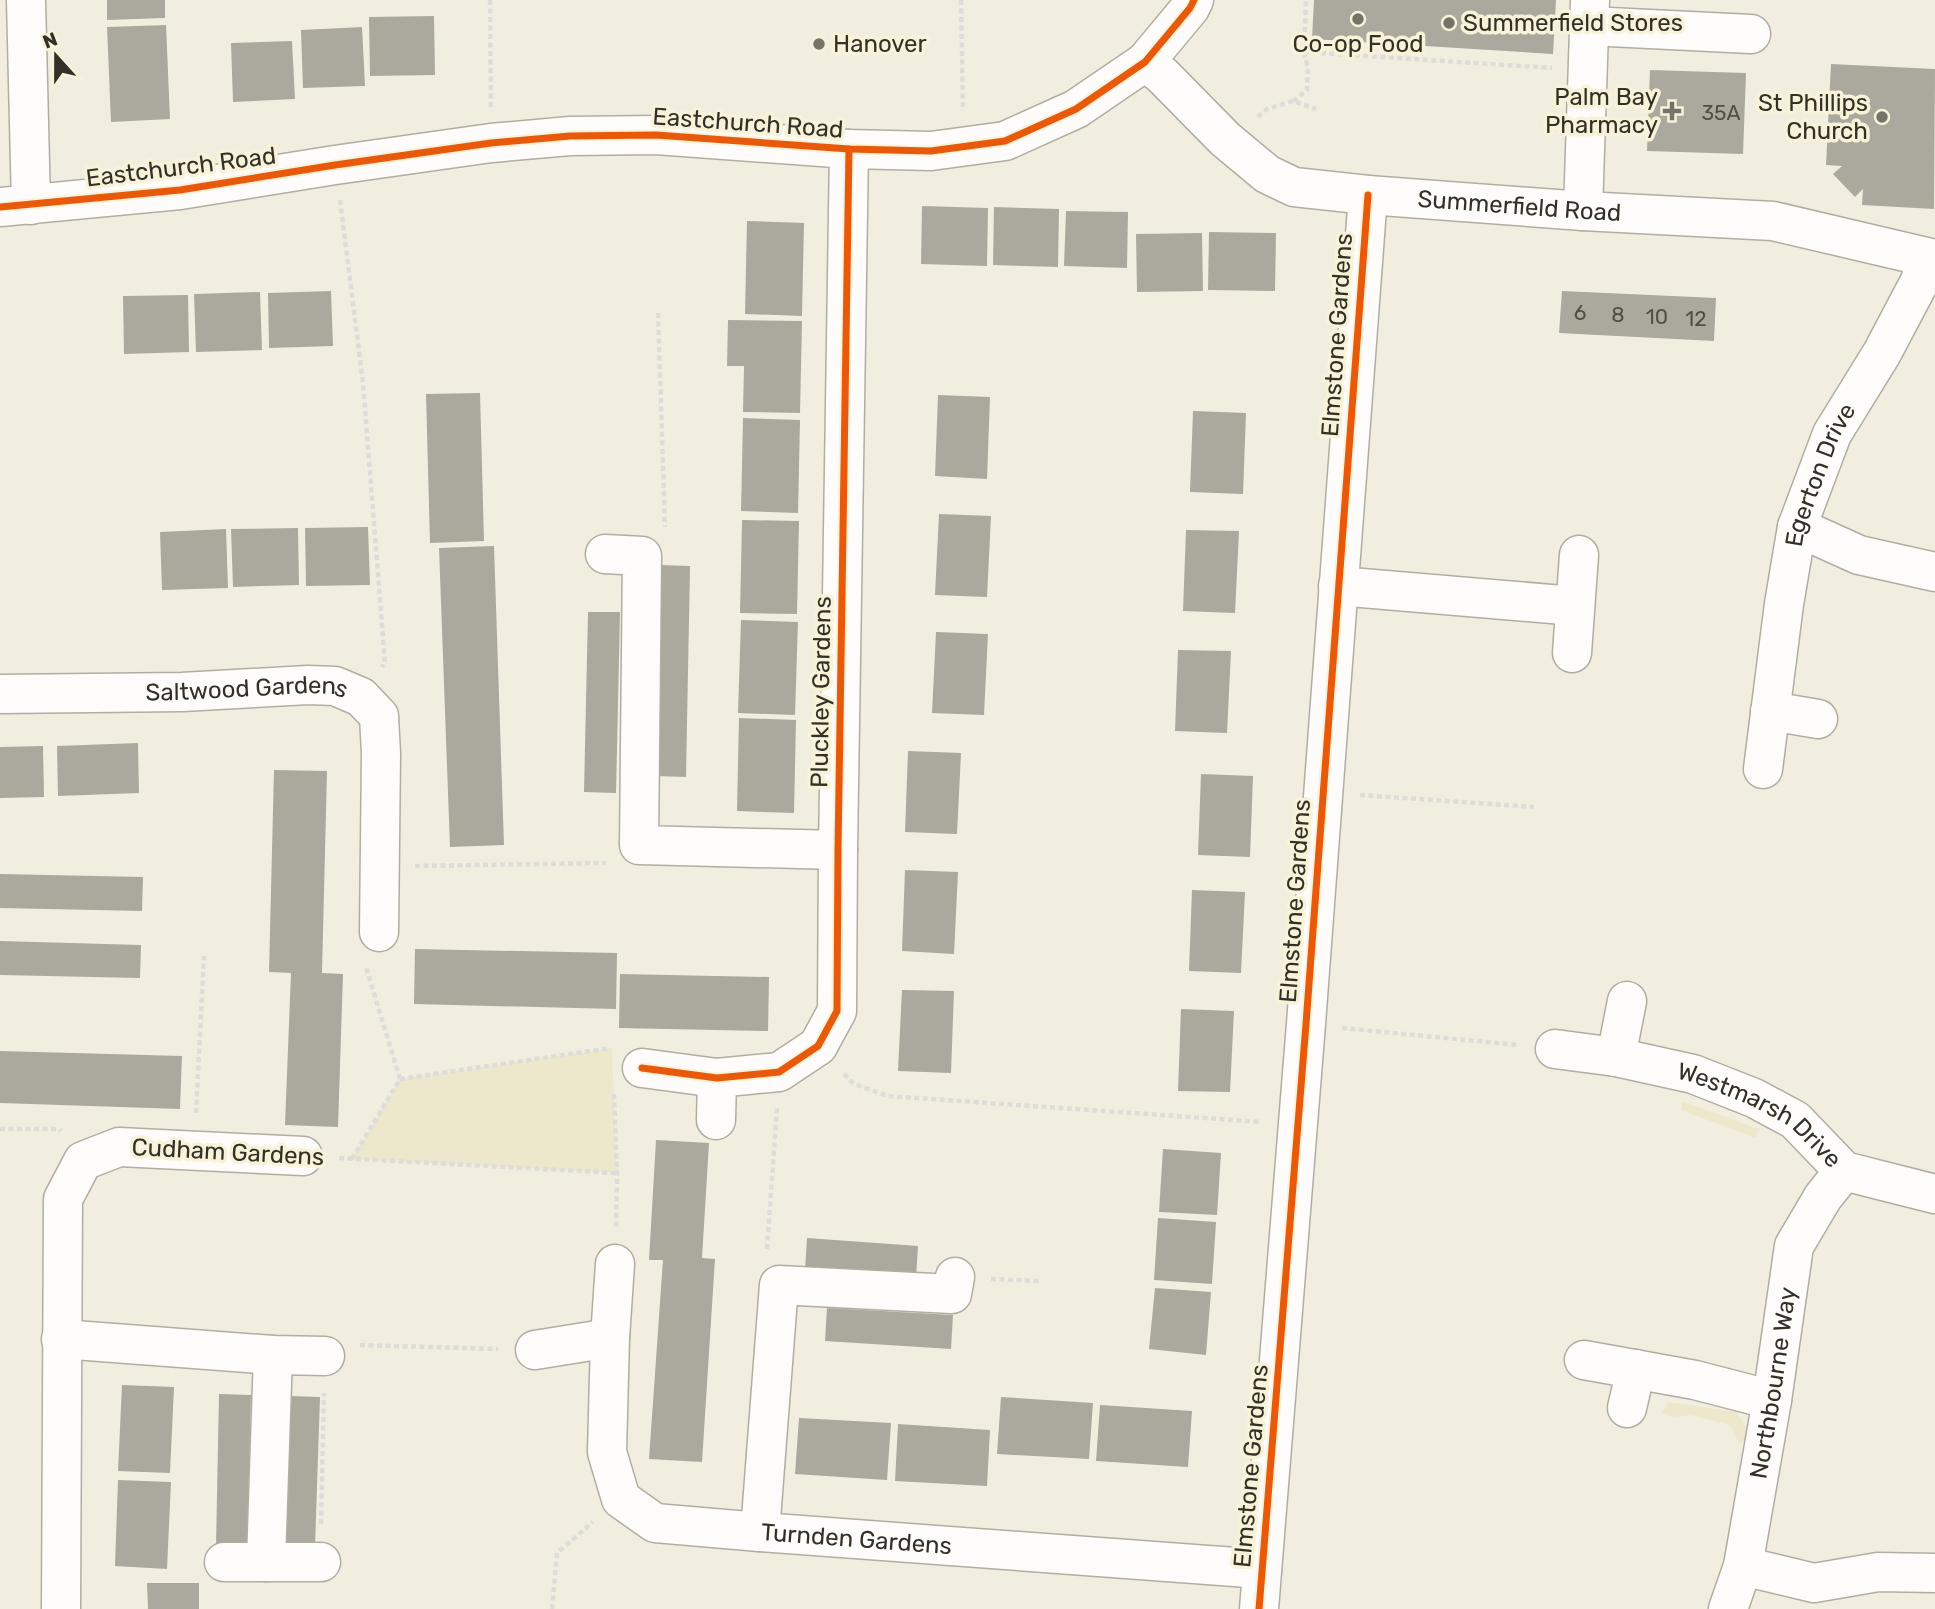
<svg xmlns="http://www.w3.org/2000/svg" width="1935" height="1609" font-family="Rubik,sans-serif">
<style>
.green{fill:#ede7cb}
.building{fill:#aba99e}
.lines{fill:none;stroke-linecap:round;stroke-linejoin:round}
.minor-casing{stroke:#b0ada2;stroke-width:41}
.path{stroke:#dddcd8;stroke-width:4.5;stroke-dasharray:5 3.5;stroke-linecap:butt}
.minor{stroke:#fdfcfa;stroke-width:38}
.cycleway-casing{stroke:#f8f2d9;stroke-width:11}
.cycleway{stroke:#e8590c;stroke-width:7}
.poi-dot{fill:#767368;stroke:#f8f2d9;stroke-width:2.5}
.labels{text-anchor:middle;stroke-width:7;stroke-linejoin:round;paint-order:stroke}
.number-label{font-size:21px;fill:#514f45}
.poi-label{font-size:24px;fill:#333127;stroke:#f8f2d9;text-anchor:start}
.street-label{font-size:24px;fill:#333127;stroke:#f8f2d9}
</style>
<rect width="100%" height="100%" fill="#f1eee0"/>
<g class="green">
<polygon points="612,1048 617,1173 352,1159 400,1079"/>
<polygon points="1682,1101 1759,1129 1756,1138 1681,1110"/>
<polygon points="1668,1402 1736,1412 1753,1437 1739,1443 1730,1425 1690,1415 1673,1417 1661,1414"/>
</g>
<g class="building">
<polygon points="107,0 165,0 165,18 107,20"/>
<polygon points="1314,0 1556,0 1553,54 1312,39"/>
<polygon points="434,16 435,75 370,76 369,17"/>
<polygon points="166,25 170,119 111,122 107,27"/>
<polygon points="362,27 365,86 303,88 301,30"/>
<polygon points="292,41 295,99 233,102 231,43"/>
<polygon points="1831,64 1935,69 1934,209 1862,205 1863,189 1855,197 1833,174 1842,166 1826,165"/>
<polygon points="1650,70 1746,73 1743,154 1647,151"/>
<polygon points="922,206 988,208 987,266 921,264"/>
<polygon points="994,207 1059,209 1058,267 993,265"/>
<polygon points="1066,211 1128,212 1127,268 1064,266"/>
<polygon points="747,221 804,223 802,316 745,314"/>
<polygon points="1209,232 1276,233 1275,291 1208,290"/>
<polygon points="1202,233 1203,291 1137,292 1136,234"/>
<polygon points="331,291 333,346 269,348 268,293"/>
<polygon points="1562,291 1716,298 1714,341 1559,333"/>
<polygon points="260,292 262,350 196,352 194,294"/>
<polygon points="188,295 189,352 124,354 123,296"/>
<polygon points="728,320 802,321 800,413 743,412 744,366 727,366"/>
<polygon points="480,393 484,541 430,543 426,394"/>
<polygon points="938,395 990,397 987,479 935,476"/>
<polygon points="1193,411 1246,413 1243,494 1190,492"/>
<polygon points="743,418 800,420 798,513 741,511"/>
<polygon points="939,514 991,516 987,597 935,595"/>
<polygon points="742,520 799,521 797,614 740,613"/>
<polygon points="368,527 370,585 306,586 305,528"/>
<polygon points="298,528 299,585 233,587 231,529"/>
<polygon points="226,529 228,588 162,590 160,532"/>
<polygon points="1186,530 1239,531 1235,613 1183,611"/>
<polygon points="494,546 504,845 450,847 439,548"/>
<polygon points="659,565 690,566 686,777 655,776"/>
<polygon points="588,612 620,612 616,793 584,792"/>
<polygon points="741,620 798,622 795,715 738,713"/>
<polygon points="936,632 988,634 984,715 932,713"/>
<polygon points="1178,650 1231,651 1227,733 1175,731"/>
<polygon points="739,718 796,720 794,813 737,811"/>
<polygon points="138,743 139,793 58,796 57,746"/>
<polygon points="43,746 44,797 0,798 0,747"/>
<polygon points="908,751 961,753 957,834 905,832"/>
<polygon points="274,770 327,771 322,973 343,974 338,1127 285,1125 291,973 269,972"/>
<polygon points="1201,774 1253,776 1250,857 1198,855"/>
<polygon points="905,870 958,872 954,954 902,951"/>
<polygon points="0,874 143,877 142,911 0,908"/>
<polygon points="1192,890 1245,892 1241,973 1189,971"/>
<polygon points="0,941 141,945 140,978 0,975"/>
<polygon points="415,949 617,953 616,1009 414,1004"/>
<polygon points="620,974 769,977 768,1031 619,1028"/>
<polygon points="902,990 954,991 951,1073 898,1071"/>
<polygon points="1181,1009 1234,1011 1230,1092 1178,1091"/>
<polygon points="0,1051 182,1056 180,1109 0,1103"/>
<polygon points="656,1140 709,1143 702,1258 715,1259 702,1462 649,1459 663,1260 649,1260"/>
<polygon points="1163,1149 1221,1153 1217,1215 1159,1212"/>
<polygon points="1158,1218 1216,1222 1212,1284 1154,1280"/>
<polygon points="807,1238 918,1246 916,1278 805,1270"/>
<polygon points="1155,1288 1211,1292 1206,1355 1149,1349"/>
<polygon points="827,1308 953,1315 951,1349 825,1341"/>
<polygon points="122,1385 174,1387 170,1473 118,1471"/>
<polygon points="219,1394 251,1395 247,1547 216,1546"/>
<polygon points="290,1396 320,1397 315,1547 285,1546"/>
<polygon points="1001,1397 1093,1403 1089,1459 997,1454"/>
<polygon points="1100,1405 1192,1411 1188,1467 1096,1461"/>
<polygon points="799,1418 891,1423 887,1480 795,1474"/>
<polygon points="898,1424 990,1430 987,1486 895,1481"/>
<polygon points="118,1480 171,1482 167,1569 115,1566"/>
<polygon points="147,1583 199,1583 199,1609 148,1609"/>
</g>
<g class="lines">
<g class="minor-casing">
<g id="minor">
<polyline points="26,0 31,205"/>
<polyline points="1589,26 1751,34"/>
<path id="s1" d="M1145 62 1162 75 1225 139 1267 174 1294 187 1368 195 1583 211 1773 221 1935 259"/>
<polyline points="0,207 180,190 335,165 491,143 570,136 656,135 849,149 931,151 1005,141 1076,109 1145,62 1190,8 1194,0"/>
<polyline points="1583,211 1590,0"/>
<polyline points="1797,527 1859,555 1935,572"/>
<polyline points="605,554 642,556 639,845 838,850"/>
<polyline points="1338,586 1575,606"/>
<polyline points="1572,653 1579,555"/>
<path id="s2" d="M0 694 182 692 308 685 335 686 361 697 379 716 381 754 379 932"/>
<polyline points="1770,711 1818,719"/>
<path id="s3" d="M1763 769 1784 604 1797 527 1832 434 1882 353 1921 279 1925 257"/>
<path id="s4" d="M1555 1049 1616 1057 1693 1074 1754 1098 1795 1120 1844 1171 1935 1194"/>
<polyline points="1616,1057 1627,1001"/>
<polyline points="642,1068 717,1078 779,1072 818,1046 837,1011 838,850 849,149"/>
<polyline points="716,1120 717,1078"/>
<path id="s5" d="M615 1264 610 1338 607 1452 621 1499 655 1523 760 1532 1262 1569"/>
<polyline points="61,1339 273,1355 325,1356"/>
<polyline points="535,1350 610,1338"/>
<polyline points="1584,1360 1695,1380 1772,1400"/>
<polyline points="1627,1408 1636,1369"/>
<polyline points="760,1532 779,1285 952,1294 955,1277"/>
<polyline points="224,1562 321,1562"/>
<polyline points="266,1562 273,1355"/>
<polyline points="1743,1566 1814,1583 1878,1572 1935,1573"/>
<polyline points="61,1609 63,1199 83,1161 119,1147 303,1156"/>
<polyline points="1259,1609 1306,1024 1368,195"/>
<path id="s6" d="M1728 1609 1743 1566 1772 1400 1794 1246 1823 1197 1844 1171"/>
</g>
</g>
<g class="path">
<polyline points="490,0 491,107"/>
<polyline points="961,0 963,111"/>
<polyline points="1304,52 1552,68"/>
<polyline points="1293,101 1307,90 1308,68 1304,52 1306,0"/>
<polyline points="1258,117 1267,109 1293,101 1316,109"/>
<polyline points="340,200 363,383 385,663 382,667"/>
<polyline points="658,313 665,527"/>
<polyline points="1360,795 1534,807"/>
<polyline points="415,866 606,863"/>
<polyline points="1342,1028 1518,1045"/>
<polyline points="844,1074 854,1084 888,1096 1262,1122"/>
<polyline points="400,1079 610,1048"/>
<polyline points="614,1094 617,1173 616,1229"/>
<polyline points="196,1113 204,956"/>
<polyline points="0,1129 59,1129 61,1131"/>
<polyline points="339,1158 617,1173"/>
<polyline points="352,1159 400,1079 366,967"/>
<polyline points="767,1249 777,1108"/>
<polyline points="991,1279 1039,1281"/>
<polyline points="360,1345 498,1349"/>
<polyline points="321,1524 324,1393"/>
<polyline points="552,1609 557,1553 593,1522"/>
</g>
<use href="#minor" class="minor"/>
<g class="cycleway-casing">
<g id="cycleway">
<polyline points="0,207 180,190 335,165 491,143 570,136 656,135 849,149 931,151 1005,141 1076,109 1145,62 1190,8 1194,0"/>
<polyline points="642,1068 717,1078 779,1072 818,1046 837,1011 838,850 849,149"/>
<polyline points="1259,1609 1306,1024 1368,195"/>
</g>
</g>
<use href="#cycleway" class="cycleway"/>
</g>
<g class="poi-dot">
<circle cx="1358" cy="19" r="7"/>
<circle cx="1449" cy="23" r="7"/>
<circle cx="819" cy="44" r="7"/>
<path d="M1668.5 100.5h7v7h7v7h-7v7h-7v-7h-7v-7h7z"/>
<circle cx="1882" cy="117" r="7"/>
</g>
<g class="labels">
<g class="number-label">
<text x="1721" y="120">35A</text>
<text x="1580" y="320">6</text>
<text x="1618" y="322">8</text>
<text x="1657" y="324">10</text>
<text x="1696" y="326">12</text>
</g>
<g class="poi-label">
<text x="1463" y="31">Summerfield Stores</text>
<text x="833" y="52">Hanover</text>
<text x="1358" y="52" text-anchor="middle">Co-op Food</text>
<text x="1658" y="105" text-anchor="end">Palm Bay<tspan x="1658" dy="28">Pharmacy</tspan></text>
<text x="1868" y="111" text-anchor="end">St Phillips<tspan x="1868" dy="28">Church</tspan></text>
</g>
<g class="street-label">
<text transform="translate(748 123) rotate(4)" y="8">Eastchurch Road</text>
<text transform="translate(181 167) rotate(-7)" y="8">Eastchurch Road</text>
<text dy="8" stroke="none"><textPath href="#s1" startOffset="422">Summerfield Road</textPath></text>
<text transform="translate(1337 335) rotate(-86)" y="8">Elmstone Gardens</text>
<text dy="8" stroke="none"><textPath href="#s3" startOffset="301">Egerton Drive</textPath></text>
<text transform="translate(821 692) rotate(-89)" y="8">Pluckley Gardens</text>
<text dy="8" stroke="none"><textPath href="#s2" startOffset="247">Saltwood Gardens</textPath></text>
<text transform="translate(1295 901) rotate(-86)" y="8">Elmstone Gardens</text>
<text dy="8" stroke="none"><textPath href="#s4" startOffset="219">Westmarsh Drive</textPath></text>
<text transform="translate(228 1152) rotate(3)" y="8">Cudham Gardens</text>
<text dy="8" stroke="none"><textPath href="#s6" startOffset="231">Northbourne Way</textPath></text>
<text transform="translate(1251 1466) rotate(-85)" y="8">Elmstone Gardens</text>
<text dy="8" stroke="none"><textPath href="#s5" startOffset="481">Turnden Gardens</textPath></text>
</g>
</g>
<g transform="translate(56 56) rotate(339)" stroke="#f8f2d9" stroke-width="5" paint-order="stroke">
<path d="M0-5L12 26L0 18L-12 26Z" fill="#333127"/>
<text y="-10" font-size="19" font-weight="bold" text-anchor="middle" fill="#333127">N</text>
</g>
</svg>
